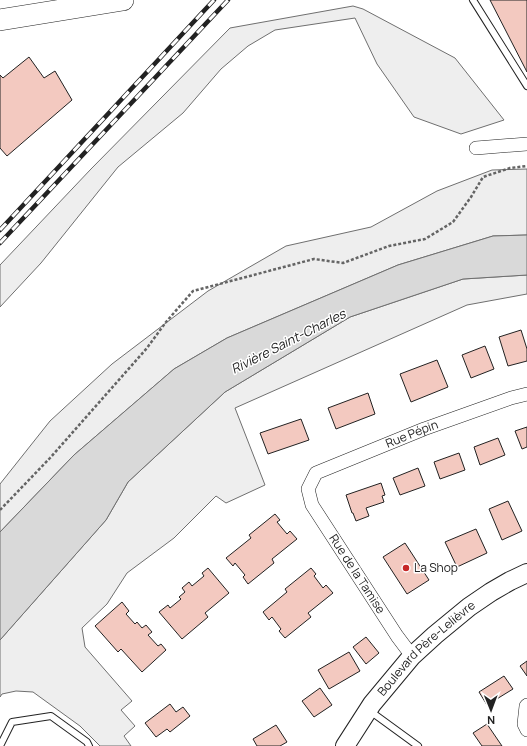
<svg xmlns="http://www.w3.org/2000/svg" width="527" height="746" font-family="Manrope,sans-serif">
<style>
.green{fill:#eee;stroke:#6f6f6f}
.water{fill:#d9d9d9;stroke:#6f6f6f}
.building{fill:#f3c9c0;stroke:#222}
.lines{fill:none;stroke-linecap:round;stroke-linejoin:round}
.service-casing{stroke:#222;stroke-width:8}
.minor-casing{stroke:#222;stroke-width:14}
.secondary-casing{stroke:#222;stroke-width:20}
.primary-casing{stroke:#222;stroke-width:22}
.path{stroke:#646464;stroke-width:2.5;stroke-dasharray:3 2;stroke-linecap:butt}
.service{stroke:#fff;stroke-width:6}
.minor{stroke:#fff;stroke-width:13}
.secondary{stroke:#fff;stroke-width:18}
.primary{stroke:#fff;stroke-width:21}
.rail-casing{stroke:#222;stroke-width:4.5}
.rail{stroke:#fff;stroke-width:3;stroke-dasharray:9;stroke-linecap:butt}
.poi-dot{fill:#c62828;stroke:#fff;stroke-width:1.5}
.labels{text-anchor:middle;stroke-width:3;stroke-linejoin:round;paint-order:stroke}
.street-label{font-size:12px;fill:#222;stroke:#fff}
.poi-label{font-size:12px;fill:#222;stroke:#fff;text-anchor:start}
.water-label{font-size:13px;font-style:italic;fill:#222;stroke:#fff}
</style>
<rect width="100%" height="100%" fill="#fff"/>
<g class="green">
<polygon points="353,6 363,9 455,58 504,120 461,134 414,117 377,64 355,18 275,30 248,46 221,69 183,113 118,167 41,263 0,307 0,265 91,169 230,28"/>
<polygon points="527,169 527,235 493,236 398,265 227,338 174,369 74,455 0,532 0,484 50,421 112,364 208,291 286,246 371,227 437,191 492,170"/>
<polygon points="527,275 527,294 467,305 235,408 265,485 226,503 216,496 174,538 127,573 107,604 82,628 85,647 132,701 121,710 135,726 124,736 131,746 100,746 80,726 33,692 16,691 2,694 0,697 0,640 106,520 128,482 225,392 350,317 463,279"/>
</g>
<polygon class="water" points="527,235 527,275 463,279 350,317 225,392 128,482 106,520 0,640 0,532 74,455 174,369 227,338 398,265 493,236"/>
<g class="building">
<polygon points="490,0 527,0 527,72"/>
<polygon points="29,57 44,78 55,71 72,100 7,156 0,148 0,75 3,78"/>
<polygon points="521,330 527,349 527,361 508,366 499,337"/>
<polygon points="485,346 494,369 471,378 462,355"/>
<polygon points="437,360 448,387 411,402 400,374"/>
<polygon points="368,393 375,414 336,429 328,408"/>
<polygon points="301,419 309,440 268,454 260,433"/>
<polygon points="527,427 527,447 522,449 515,431"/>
<polygon points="498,438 505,455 480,465 474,447"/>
<polygon points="459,453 465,470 440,479 434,462"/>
<polygon points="418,468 425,486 400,495 393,478"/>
<polygon points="381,483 385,495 382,496 384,502 366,508 369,516 356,521 353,513 352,513 346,495"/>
<polygon points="508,501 522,531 502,540 489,509"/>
<polygon points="275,514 280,520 277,522 287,534 290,531 297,539 272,559 274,563 248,584 243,577 245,575 235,563 233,566 226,558 251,538 249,535"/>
<polygon points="476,529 487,553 457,567 445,542"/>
<polygon points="405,543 429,580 407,594 383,557"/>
<polygon points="208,568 229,593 205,613 208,617 182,639 159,612 168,605 170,608 181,599 179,597 185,592 182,588 189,582 192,586 204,576 202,573"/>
<polygon points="311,568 316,574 314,576 323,588 326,585 333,593 308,613 311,617 285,638 279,631 281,629 272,617 269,620 263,612 287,592 285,589"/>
<polygon points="122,602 129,611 126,614 135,624 137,622 142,628 146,625 152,632 148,635 158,646 161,644 166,650 142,672 121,649 118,652 95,626"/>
<polygon points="366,637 379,653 366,664 353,647"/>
<polygon points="349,652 360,671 329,689 318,670"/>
<polygon points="527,661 527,676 520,666"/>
<polygon points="504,676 513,689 487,705 479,692"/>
<polygon points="320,688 332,705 314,717 302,701"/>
<polygon points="170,704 176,712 183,707 190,716 170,732 167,729 156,737 145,723"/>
<polygon points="487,724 502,746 482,746 473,733"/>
<polygon points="276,725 287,742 280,746 257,746 253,739"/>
</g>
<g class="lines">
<g class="service-casing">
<g id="service">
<polyline points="473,0 527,86"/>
<polyline points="370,711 418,746"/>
<polyline points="0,746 12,722 51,716 87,742 89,746"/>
</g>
</g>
<g class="minor-casing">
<g id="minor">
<polyline points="476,148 527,144"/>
<path id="s1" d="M412 656 397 636 312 505 308 489 316 473 424 429 511 398 527 394"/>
<polyline points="527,705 526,706 524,724 527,730"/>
</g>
</g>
<g class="secondary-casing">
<g id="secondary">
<path id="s2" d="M345 746 372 704 412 656 435 635 469 607 491 592 510 581 527 573"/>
</g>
</g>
<g class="primary-casing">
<polyline id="primary" points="0,20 123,0"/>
</g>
<polyline class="path" points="0,510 50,458 147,348 166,322 193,291 314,259 343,263 389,246 425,239 453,222 471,197 483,177 510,168 527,166"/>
<use href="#service" class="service"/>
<use href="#minor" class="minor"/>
<use href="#secondary" class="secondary"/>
<use href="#primary" class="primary"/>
<g class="rail-casing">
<g id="rail">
<polyline points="0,230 214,0"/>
<polyline points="0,243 228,0"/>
</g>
</g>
<use href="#rail" class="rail"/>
</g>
<circle class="poi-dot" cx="406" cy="568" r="4"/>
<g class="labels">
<g class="street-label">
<text dy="4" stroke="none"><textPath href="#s1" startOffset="319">Rue Pépin</textPath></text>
<text transform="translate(357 574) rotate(57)" y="4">Rue de la Tamise</text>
<text dy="4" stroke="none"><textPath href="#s2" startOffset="128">Boulevard Père-Lelièvre</textPath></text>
</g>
<g class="poi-label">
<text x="414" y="572">La Shop</text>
</g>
<g class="water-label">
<text transform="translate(288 341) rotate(-27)" y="5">Rivière Saint-Charles</text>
</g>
</g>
<g transform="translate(491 710) rotate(179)" stroke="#ffffff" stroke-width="3" paint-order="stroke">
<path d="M0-3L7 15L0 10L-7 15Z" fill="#222222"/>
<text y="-6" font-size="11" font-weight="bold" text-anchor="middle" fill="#222222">N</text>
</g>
</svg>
